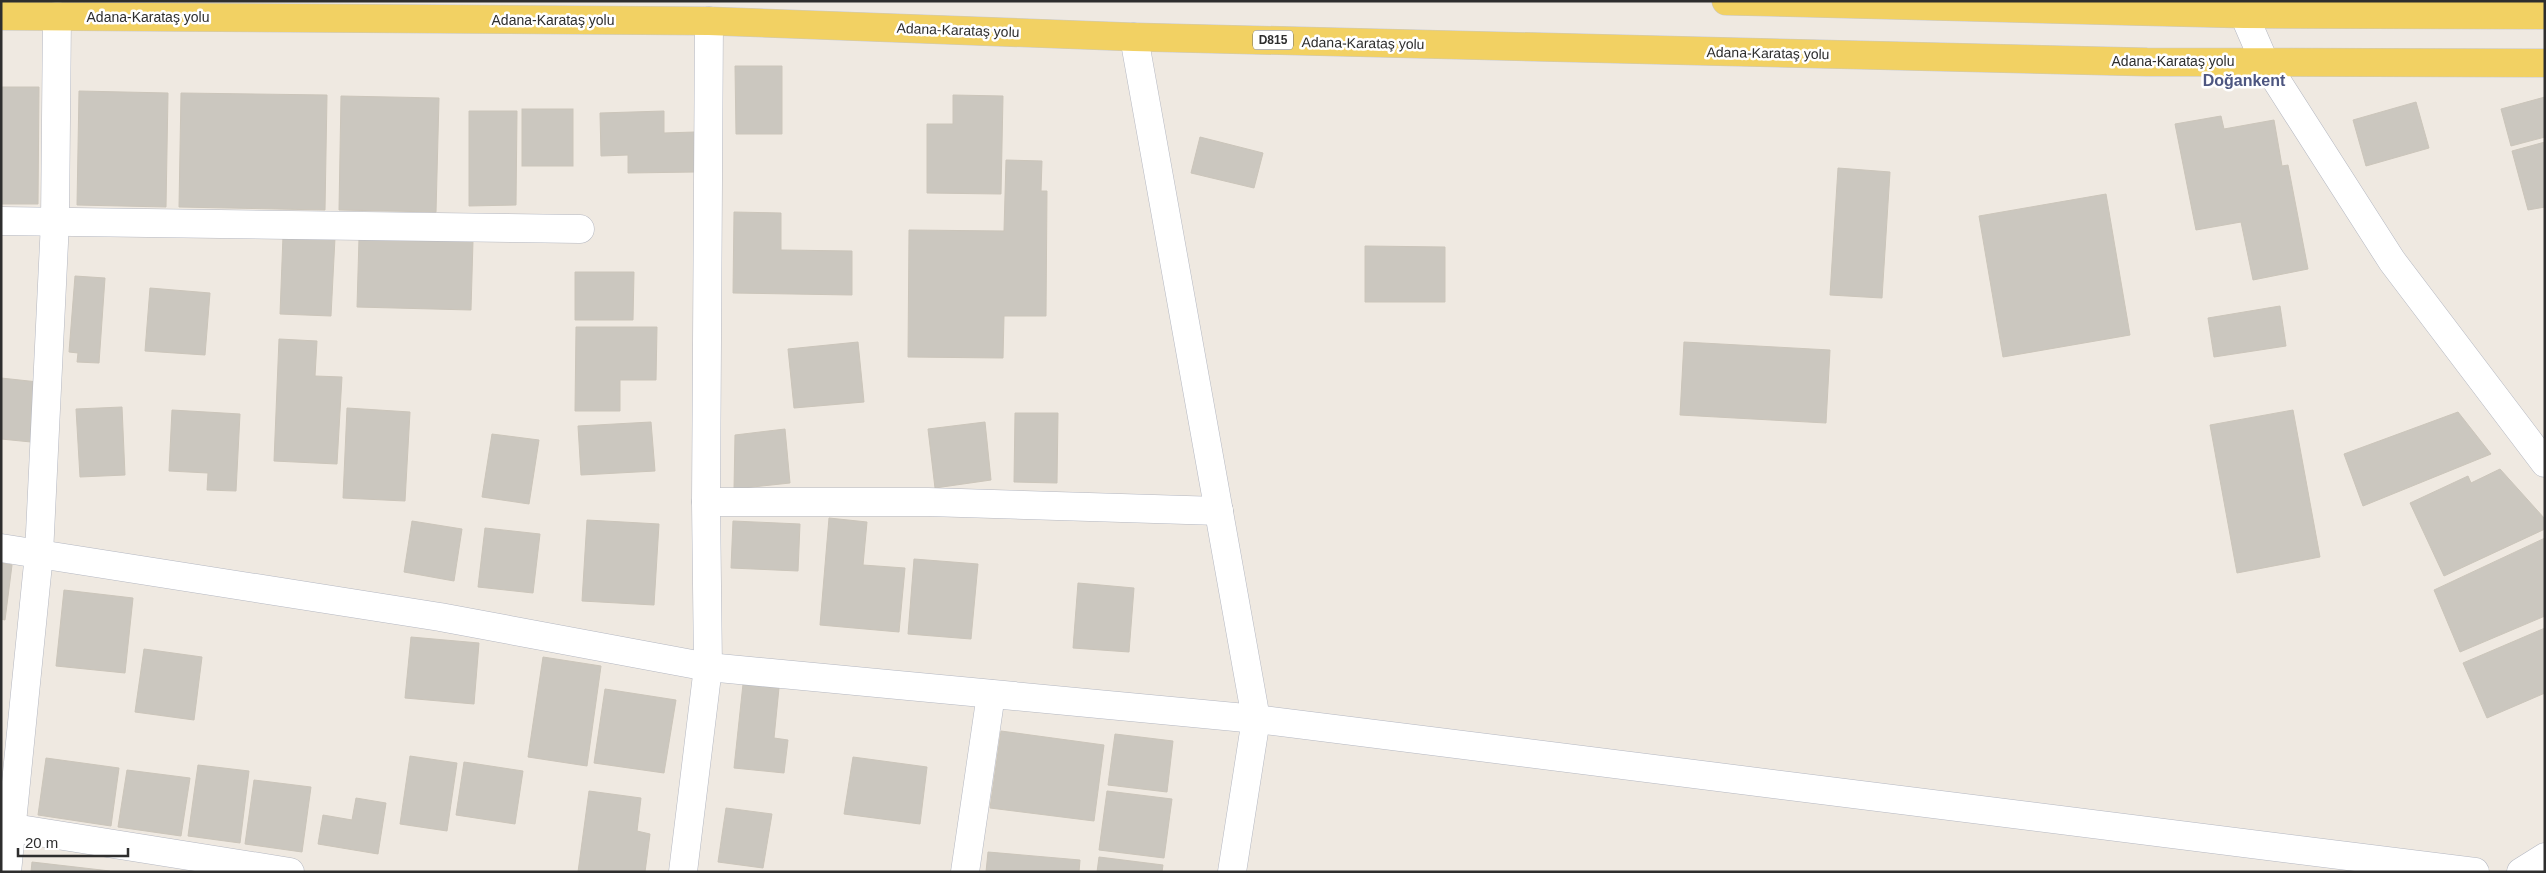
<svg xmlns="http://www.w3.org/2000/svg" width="2546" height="873" font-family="Arial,sans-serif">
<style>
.building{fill:#cbc7bf;stroke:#cbc5ba}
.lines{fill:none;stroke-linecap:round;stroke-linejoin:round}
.minor-casing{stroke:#b4b7c1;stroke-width:29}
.major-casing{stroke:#c9c9c9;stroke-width:29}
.minor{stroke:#fff;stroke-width:28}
.major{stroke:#f2d163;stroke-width:28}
.labels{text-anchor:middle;stroke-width:5;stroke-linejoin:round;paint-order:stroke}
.shield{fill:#fff;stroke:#6d6d6d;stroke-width:1}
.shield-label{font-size:12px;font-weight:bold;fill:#2e2e2e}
.street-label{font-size:14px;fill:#2e2e2e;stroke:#fff}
.quarter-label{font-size:16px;font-weight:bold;fill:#4d5680;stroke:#fff}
</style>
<rect width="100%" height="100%" fill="#efe9e1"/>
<g class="building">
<polygon points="735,66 782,66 782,134 736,134"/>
<polygon points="1,87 39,87 38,204 1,204"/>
<polygon points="79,91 168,93 166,207 77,205"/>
<polygon points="181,93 327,95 325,210 179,207"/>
<polygon points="953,95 1003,96 1001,194 927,193 927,124 953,124"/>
<polygon points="341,96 439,98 436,212 339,210"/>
<polygon points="2545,97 2545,137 2511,146 2501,109"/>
<polygon points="2416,102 2429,148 2366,166 2353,120"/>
<rect x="522" y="109" width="51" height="57"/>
<polygon points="469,111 517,111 516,205 469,206"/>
<polygon points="664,111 664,133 695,132 695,172 628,173 628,155 601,156 600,113"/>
<polygon points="2221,116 2224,129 2274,120 2282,166 2288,165 2308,269 2253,280 2241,222 2196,230 2175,124"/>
<polygon points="1200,137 1263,153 1254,188 1191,173"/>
<polygon points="2545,142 2545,207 2528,210 2512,151"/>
<polygon points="1006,160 1042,161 1041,191 1047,191 1046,316 1004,316 1003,358 908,357 909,230 1004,231"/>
<polygon points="1838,168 1890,172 1882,298 1830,295"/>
<polygon points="2106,194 2130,335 2003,357 1979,216"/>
<polygon points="734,212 781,213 781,250 852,251 852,295 733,293"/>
<polygon points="283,236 335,238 331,316 280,314"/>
<polygon points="359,238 473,241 471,310 357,307"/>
<polygon points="1365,246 1445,247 1445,302 1365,302"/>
<polygon points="575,272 634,272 633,320 575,320"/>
<polygon points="75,276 105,278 99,363 77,362 78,353 69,352"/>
<polygon points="150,288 210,293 205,355 145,351"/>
<polygon points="2280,306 2286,346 2214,357 2208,318"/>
<polygon points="576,327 657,327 656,380 620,380 620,411 575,411"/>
<polygon points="279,339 317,341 315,376 342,377 337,464 274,461"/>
<polygon points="858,342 864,402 794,408 788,349"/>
<polygon points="1684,342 1830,350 1826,423 1680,415"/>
<polygon points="1,378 38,382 31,442 1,439"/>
<polygon points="122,407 125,475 80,477 76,409"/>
<polygon points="347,408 410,412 405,501 343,498"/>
<polygon points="172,410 240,414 236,491 207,490 208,473 169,471"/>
<polygon points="2293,410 2320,557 2237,573 2210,425"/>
<polygon points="2458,412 2491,454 2363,506 2344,454"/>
<polygon points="1015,413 1058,413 1057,483 1014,482"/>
<polygon points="651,422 655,471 581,475 578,426"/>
<polygon points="985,422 991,480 935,488 928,429"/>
<polygon points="785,429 790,483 734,489 735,435"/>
<polygon points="492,434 539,440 529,504 482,497"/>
<polygon points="2500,469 2545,519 2545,529 2444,576 2410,503 2468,476 2471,483"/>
<polygon points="829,518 867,522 863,565 905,568 899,632 820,625"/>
<polygon points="587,520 659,524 654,605 582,601"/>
<polygon points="412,521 462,529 454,581 404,572"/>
<polygon points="733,521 800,524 798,571 731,568"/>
<polygon points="485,528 540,534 533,593 478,587"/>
<polygon points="2545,538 2545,616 2460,652 2434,590"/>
<polygon points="914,559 978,564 971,639 908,634"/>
<polygon points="1,563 12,565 5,620 1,619"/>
<polygon points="1078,583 1134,588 1129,652 1073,648"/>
<polygon points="64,590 133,598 125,673 56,666"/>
<polygon points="2545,628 2545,693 2487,718 2463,663"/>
<polygon points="411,637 479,643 474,704 405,698"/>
<polygon points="144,649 202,657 194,720 135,712"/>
<polygon points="543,657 601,666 587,766 528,757"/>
<polygon points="743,684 779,688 774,738 788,740 784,773 734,768"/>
<polygon points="605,689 676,700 664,773 594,763"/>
<polygon points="1001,731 1104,745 1094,821 990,808"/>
<polygon points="1115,734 1173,741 1167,792 1108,785"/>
<polygon points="410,756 457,763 447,831 400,824"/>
<polygon points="853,757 927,767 920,824 844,814"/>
<polygon points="46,758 119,768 111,826 38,815"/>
<polygon points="464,762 523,771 515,824 456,815"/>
<polygon points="198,765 249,771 240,843 188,836"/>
<polygon points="127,770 190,778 181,836 118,827"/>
<polygon points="254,780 311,787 302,852 245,844"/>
<polygon points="589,791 641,798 637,831 650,834 645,872 578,872"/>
<polygon points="1107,791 1172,799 1164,858 1099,850"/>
<polygon points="356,798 386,803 378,854 318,844 323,815 352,820"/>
<polygon points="726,808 772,814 763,868 718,862"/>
<polygon points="988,852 1080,860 1079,872 986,872"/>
<polygon points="1099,857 1163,865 1162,872 1097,872"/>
<polygon points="32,862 110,871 110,872 31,872"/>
</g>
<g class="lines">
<g class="minor-casing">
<g id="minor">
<polyline points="2238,1 2264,61 2392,261 2545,463"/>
<polyline points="1134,37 1256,719 1232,872"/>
<polyline points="1,221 580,229"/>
<polyline points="706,502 928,502 1219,511"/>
<polyline points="1,548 440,617 708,667 1256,719 2475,872"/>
<polyline points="1,826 290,872"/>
<polyline points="7,872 39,554 55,222 57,16"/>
<polyline points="683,872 708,667 706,502 709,21"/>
<polyline points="965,872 991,694"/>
<polyline points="2521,872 2545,857"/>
</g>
</g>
<g class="major-casing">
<g id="major">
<polyline points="1726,1 2244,14 2545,15"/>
<polyline points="1,16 709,21 1134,37 2147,62 2545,63"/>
</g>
</g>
<use href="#minor" class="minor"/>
<use href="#major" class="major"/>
</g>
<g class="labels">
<rect class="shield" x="1253" y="30.5" width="40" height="19" rx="4"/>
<g class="shield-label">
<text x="1273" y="44">D815</text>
</g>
<g class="street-label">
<text x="148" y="22">Adana-Karataş yolu</text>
<text x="553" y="25">Adana-Karataş yolu</text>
<text transform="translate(958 30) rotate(2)" y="5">Adana-Karataş yolu</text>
<text transform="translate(1363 43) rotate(1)" y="5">Adana-Karataş yolu</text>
<text transform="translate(1768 53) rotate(1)" y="5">Adana-Karataş yolu</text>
<text x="2173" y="66">Adana-Karataş yolu</text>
</g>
<g class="quarter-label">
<text x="2244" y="86">Doğankent</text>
</g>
</g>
<rect width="2546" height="873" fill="none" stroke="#2e2e2e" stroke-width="5"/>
<path d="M18 848v8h110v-8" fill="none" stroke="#2e2e2e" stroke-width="2.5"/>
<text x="25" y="848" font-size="15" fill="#2e2e2e" stroke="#ffffff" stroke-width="4" paint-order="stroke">20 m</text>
</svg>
